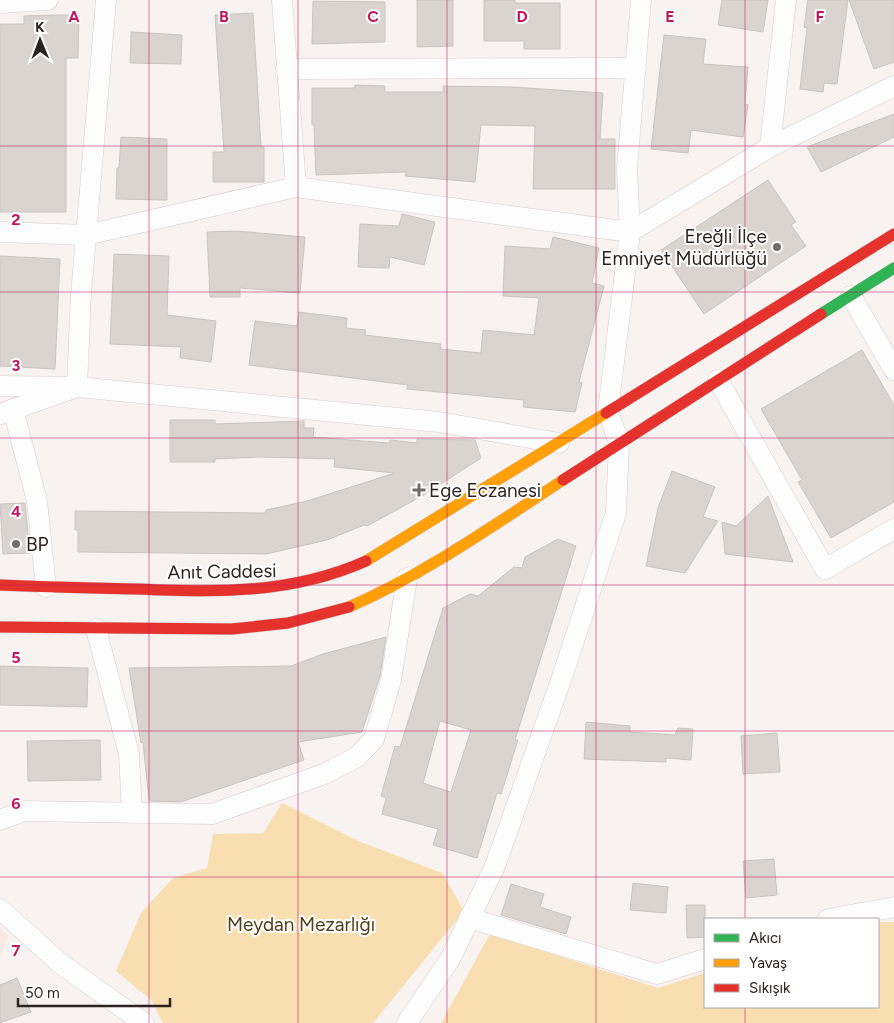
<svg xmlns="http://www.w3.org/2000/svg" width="894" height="1023" font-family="Figtree,sans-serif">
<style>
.built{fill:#fae9e4}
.green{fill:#f8deb0}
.building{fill:#dad4d1;stroke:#cbc5c2;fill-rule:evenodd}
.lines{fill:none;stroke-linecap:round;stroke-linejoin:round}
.street-casing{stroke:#d5cdcb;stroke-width:21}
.fast-casing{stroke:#d5cdcb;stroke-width:12}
.slow-casing{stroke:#d5cdcb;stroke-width:12}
.jam-casing{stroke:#d5cdcb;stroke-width:12}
.street{stroke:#fefdfd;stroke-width:20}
.fast{stroke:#30b455;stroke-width:11}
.slow{stroke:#ff9f0a;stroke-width:11}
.jam{stroke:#e5322d;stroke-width:11}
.grid{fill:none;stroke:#c2185b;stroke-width:1;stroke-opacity:0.55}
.poi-dot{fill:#736b69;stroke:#fff;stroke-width:2}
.labels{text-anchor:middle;stroke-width:4;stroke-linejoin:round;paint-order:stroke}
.poi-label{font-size:19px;fill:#2c2320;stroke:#fff;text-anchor:start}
.street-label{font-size:19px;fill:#2c2320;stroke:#fff}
.park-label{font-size:19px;fill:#513e18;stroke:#fff}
.grid-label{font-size:16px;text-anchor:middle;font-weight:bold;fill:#c2185b;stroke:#fff;stroke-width:4;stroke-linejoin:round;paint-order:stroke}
</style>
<rect width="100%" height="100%" fill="#f8f2f1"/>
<polygon class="built" points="0,927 8,935 0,958"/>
<g class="green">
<polygon points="282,803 358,841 442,873 464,911 373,1023 163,1023 151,1000 116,971 141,913 173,878 207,868 213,834 263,833"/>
<polygon points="878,922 894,922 894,1023 441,1023 490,934 658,988 705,973 705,1007 878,1007"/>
</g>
<g class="building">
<polygon points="417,0 453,0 453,46 417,47"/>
<polygon points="484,0 515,0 515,3 560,3 560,49 524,49 524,41 484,41"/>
<polygon points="722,0 768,0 763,32 718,25"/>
<polygon points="808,0 848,0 837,84 824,83 823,92 800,89 807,28 804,27"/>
<polygon points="849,0 894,0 894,62 874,69"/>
<polygon points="313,1 385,2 385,42 312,44"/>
<polygon points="253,13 261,147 264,147 264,182 213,182 213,152 224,152 215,15"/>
<polygon points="54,15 79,15 78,58 66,58 66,212 0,212 0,24 24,24 24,16"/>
<polygon points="131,32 182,35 181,64 130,63"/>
<polygon points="664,35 706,39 703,64 748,67 745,104 748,105 743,137 691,130 688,153 651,149"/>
<polygon points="355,85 385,86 385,92 443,92 443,86 512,87 603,93 600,139 615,139 615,189 533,189 535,126 481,125 475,182 405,176 406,172 316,175 314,125 312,125 312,88 355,88"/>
<polygon points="894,114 894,137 821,172 807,147"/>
<polygon points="121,137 167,139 167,200 116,199 117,168 119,168"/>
<polygon points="768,180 796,222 791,225 806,246 704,314 661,250"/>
<polygon points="402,214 435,222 424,265 390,257 389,268 358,267 360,224 399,226"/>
<polygon points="237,231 305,237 300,293 240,288 240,297 210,297 207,232"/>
<polygon points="553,237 599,248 592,283 604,286 579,382 582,383 575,412 523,407 524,400 407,389 408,385 249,365 255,321 297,326 299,312 347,318 346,328 366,330 365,335 441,344 440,349 481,353 483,330 534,335 539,298 503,296 505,246 550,249"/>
<polygon points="114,254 169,256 167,315 216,321 211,362 180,358 181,347 110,344"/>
<polygon points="0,256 60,259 55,369 0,366"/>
<polygon points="862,350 894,405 894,502 831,538 798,482 802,480 761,409"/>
<polygon points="170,420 215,420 215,424 304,421 304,428 314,428 313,437 389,443 390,440 417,443 417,439 475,440 481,458 424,495 367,526 364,525 327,540 266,554 78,552 78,530 75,530 75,511 266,513 266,510 307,501 395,473 334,467 335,459 260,457 215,459 215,462 170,462"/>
<polygon points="672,471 715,487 703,517 718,521 685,573 646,566 658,508"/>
<polygon points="768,496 793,562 725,554 722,522 736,526"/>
<polygon points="25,503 30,553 3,554 0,504"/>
<path d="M558 539 576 546 515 740H518L501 794 497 793 477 858 433 845 438 829 382 814 386 798 381 796 395 746 400 747 406 728 443 608 470 594 478 596 514 567 522 568 525 557ZM440 721 471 730 451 792 423 783Z"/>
<polygon points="386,637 380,676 362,732 298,742 304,760 181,802 149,801 143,742 141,743 129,668 291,666 323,654"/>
<polygon points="0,666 88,668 87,707 0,705"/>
<polygon points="586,722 630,726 630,732 675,735 678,728 693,729 691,760 666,758 666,762 584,759"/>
<polygon points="777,733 780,772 743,774 741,736"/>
<polygon points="100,740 101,780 28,781 27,741"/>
<polygon points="774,859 777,895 746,898 743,861"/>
<polygon points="633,883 668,887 666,913 630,910"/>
<polygon points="511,884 544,894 540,907 571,917 566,934 501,915"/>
<polygon points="686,905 705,905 705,937 687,938"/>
<polygon points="17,978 31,1012 0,1023 0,985"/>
</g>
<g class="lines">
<g class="street-casing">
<g id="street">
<polyline points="282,0 296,187"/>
<polyline points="0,3 48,0"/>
<polyline points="286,69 636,68"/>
<polyline points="770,147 786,0"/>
<polyline points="0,232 86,235 296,187 630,232 770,147 894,86"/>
<polyline points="851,296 894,370"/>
<polyline points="718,380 825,569 894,529"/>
<polyline points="0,386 77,387 81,295 106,0"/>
<polyline points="13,409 37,501 46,587"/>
<polyline points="0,414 77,387 439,422 559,443"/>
<polyline points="96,629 129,754 132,812"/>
<polyline points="0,820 24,811 212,814 324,774 357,757 374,739 391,680 407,578"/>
<polyline points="0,909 61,964 144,1023"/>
<polyline points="469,918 657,974 705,959"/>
<polyline points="828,919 894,907"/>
<polyline points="407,1023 450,959 495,866 561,680 616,513 619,443 608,411 630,232 627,169 641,0"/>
</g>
</g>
<g class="fast-casing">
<polyline id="fast" points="821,314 894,268"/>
</g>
<g class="slow-casing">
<g id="slow">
<polyline points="366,561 606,413"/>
<path d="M349 607C425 574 494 525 563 480"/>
</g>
</g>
<g class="jam-casing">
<g id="jam">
<polyline points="606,413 894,234"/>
<polyline points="563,480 821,314"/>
<path d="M0 585C45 587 89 588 134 589 215 592 290 595 366 561"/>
<polyline points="0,627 232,629 288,623 349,607"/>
</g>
</g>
<use href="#street" class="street"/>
<use href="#fast" class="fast"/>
<use href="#slow" class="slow"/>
<use href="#jam" class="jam"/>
</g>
<path class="grid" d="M149 0V1023M298 0V1023M447 0V1023M596 0V1023M745 0V919M0 146H894M0 292H894M0 438H894M0 585H894M0 731H894M0 877H894M745 1007V1023"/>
<g class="poi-dot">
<circle cx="777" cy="247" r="5"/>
<path d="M416.5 482.5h5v5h5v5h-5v5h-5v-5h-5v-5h5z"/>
<circle cx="16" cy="544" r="5"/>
</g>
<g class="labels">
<g class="poi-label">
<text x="767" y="243" text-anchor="end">Ereğli İlçe<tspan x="767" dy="22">Emniyet Müdürlüğü</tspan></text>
<text x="429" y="497">Ege Eczanesi</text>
<text x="26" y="551">BP</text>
</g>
<g class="street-label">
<text transform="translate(222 571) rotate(-1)" y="7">Anıt Caddesi</text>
</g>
<g class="park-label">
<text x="301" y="931">Meydan Mezarlığı</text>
</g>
</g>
<g class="grid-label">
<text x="74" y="22">A</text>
<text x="224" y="22">B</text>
<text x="373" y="22">C</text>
<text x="522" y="22">D</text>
<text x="670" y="22">E</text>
<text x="820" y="22">F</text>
<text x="16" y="225">2</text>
<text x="16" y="371">3</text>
<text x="16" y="517">4</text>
<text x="16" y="663">5</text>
<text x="16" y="809">6</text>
<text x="16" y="956">7</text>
</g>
<rect x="704" y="918" width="175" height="90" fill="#ffffff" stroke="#aba7a6"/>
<rect x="714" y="934" width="25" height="8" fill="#30b455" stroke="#aba7a6"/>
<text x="749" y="943" font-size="15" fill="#2c2320">Akıcı</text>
<rect x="714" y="959" width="25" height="8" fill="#ff9f0a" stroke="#aba7a6"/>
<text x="749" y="968" font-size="15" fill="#2c2320">Yavaş</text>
<rect x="714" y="984" width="25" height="8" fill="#e5322d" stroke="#aba7a6"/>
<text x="749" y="993" font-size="15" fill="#2c2320">Sıkışık</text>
<g transform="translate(40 40) rotate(359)" stroke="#ffffff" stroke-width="4" paint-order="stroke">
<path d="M0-4L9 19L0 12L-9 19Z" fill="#2c2320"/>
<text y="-8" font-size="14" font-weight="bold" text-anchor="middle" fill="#2c2320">K</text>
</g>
<path d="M18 998v8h152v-8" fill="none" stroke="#2c2320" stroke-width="2.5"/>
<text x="25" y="998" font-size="15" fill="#2c2320" stroke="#ffffff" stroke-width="4" paint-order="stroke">50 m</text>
</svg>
